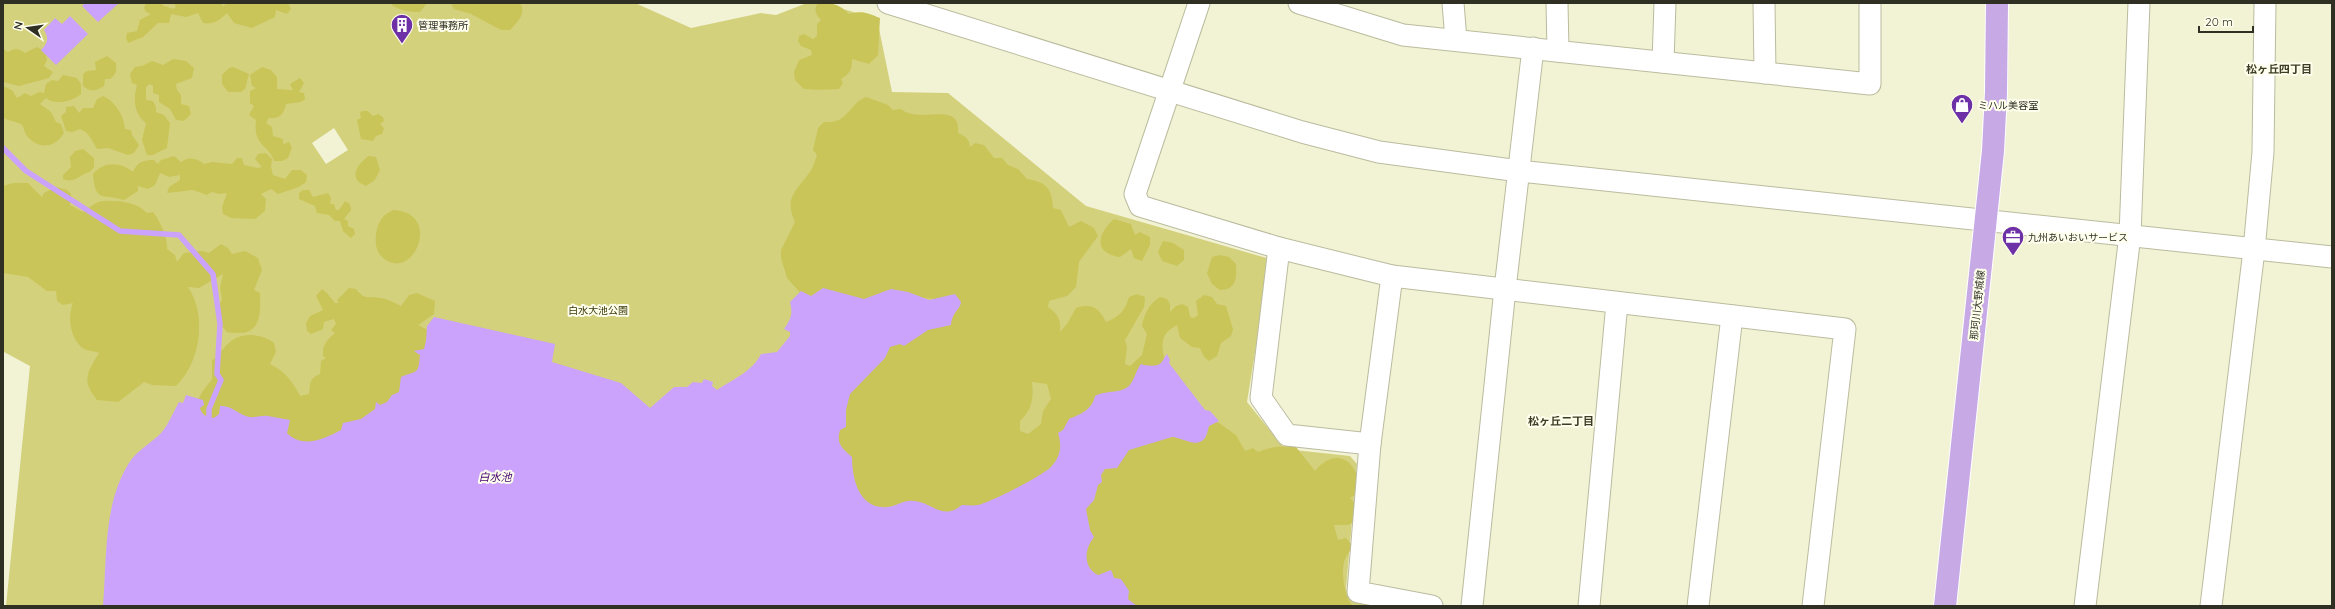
<svg xmlns="http://www.w3.org/2000/svg" width="2335" height="609" font-family="Quicksand,'Noto Sans JP',sans-serif">
<style>
.green{fill:#d4d17d;fill-rule:evenodd}
.forest{fill:#c9c559;fill-rule:evenodd}
.water{fill:#cba3fc}
.lines{fill:none;stroke-linecap:round;stroke-linejoin:round}
.stream{stroke:#cba3fc;stroke-width:5.5}
.minor-casing{stroke:#bbbb9f;stroke-width:23}
.major-casing{stroke:#fff;stroke-width:24}
.minor{stroke:#fff;stroke-width:21}
.major{stroke:#c6a9e5;stroke-width:22}
.labels{text-anchor:middle;stroke-width:4;stroke-linejoin:round;paint-order:stroke}
.poi-label{font-size:10px;fill:#302f24;stroke:#ffffed;text-anchor:start}
.street-label{font-size:10px;fill:#302f24;stroke:#ffffed}
.park-label{font-size:10px;fill:#383607;stroke:#ffffed}
.neighbourhood-label{font-size:11px;font-weight:bold;fill:#3c3b23;stroke:#ffffed}
.water-label{font-size:11px;font-style:italic;fill:#43006e;stroke:#ffffed}
</style>
<rect width="100%" height="100%" fill="#f2f2d5"/>
<path class="green" d="M5 3H635L691 28 761 13 776 15 807 3 833 6 877 19 892 92 948 93 1086 206 1270 259 1247 402 1285 449 1350 456 1357 464 1346 589 1353 601 1376 606H6L30 366 4 352 3 5ZM334 128 348 150 326 164 312 143Z"/>
<g class="forest">
<path d="M146 3H162V5L173 9 176 7 174 3H221L223 6 228 3H288L291 9 287 14 276 10 275 17 252 28 234 23 227 13C220 20 213 25 203 23L198 13 186 17 171 14 169 23H158L143 37 128 43 126 38 127 33 137 31 140 20 151 14 146 12 144 8Z"/>
<path d="M390 3H427L420 12C409 12 398 11 390 3Z"/>
<path d="M451 3H520C527 14 517 22 510 30H501L471 14 454 9Z"/>
<path d="M818 3C833 3 839 4 849 14 862 10 868 13 880 18L878 55 869 64 852 59C852 69 850 74 841 79L843 83 839 89C826 90 816 90 804 89L795 80 794 72 799 60 812 55 811 50 801 46 798 41 799 36 804 34 813 39 817 36V24L821 20C816 15 813 9 818 3Z"/>
<path d="M37 47 45 51 47 60 44 66 53 72 49 78 19 86 3 82V49L8 52C15 48 18 48 25 53Z"/>
<path d="M107 56 116 63C117 71 116 74 110 79H105L104 86C96 91 91 93 83 86V74L87 71 96 70 95 62Z"/>
<path d="M173 59 186 61 194 68 192 78 176 84 177 90 181 95V104L189 106 191 114 184 121 176 120 170 109 159 102V95L153 93V86L150 84 146 87V100L153 101 156 107V112L164 115 170 123 167 148 153 155H147L142 140 146 123C134 114 133 99 137 85L132 83 130 74 135 67 142 66 152 61 163 65Z"/>
<polygon points="233,67 249,74 245,89 241,92 228,92 222,84 222,75 229,68"/>
<path d="M262 67 271 70 277 77V89L293 90 290 84 300 78 304 83 299 92 304 93 305 99 301 102 286 104C284 114 280 119 269 118L266 123 272 127 273 136 283 139V144L289 142 292 148 288 158 282 161H274C267 142 253 147 256 120L249 115 254 106 250 103V91L256 88 252 86 250 75Z"/>
<path d="M63 75 77 78 81 84V94C73 101 55 106 46 98L40 104 51 112 56 122 61 124 64 133C55 148 39 150 27 136 25 134 24 128 22 125 18 122 9 121 4 118L3 86 12 90 17 98 25 93 31 96 39 92 44 93 46 84 52 80 58 81Z"/>
<path d="M103 96C116 102 124 116 125 129L131 130 132 135 139 145 134 153 128 155 108 148 97 149C92 141 89 132 80 129L72 132 66 131 61 116 66 112V107L74 106 79 113 83 108H93L97 99Z"/>
<path d="M866 97 888 105 893 110 901 109C920 125 961 99 958 133 965 136 969 138 970 147L975 143 984 145 994 158H1002L1008 165 1018 169 1027 179C1047 182 1052 189 1053 208L1061 210 1069 227 1081 221 1094 228 1098 236 1079 262 1076 287 1067 296 1049 301 1048 307C1058 314 1061 319 1060 332L1067 324 1076 308C1092 303 1099 308 1106 322 1119 317 1125 311 1129 297L1137 294 1145 297 1144 307 1125 340 1127 347 1125 364 1130 366 1142 355 1147 334 1142 326C1144 314 1149 304 1160 297L1167 299 1170 304V312L1176 306 1182 304 1188 307 1190 317 1194 318 1198 315 1196 301 1204 295 1212 297 1217 304 1226 306 1233 329 1231 336 1221 343 1217 356 1209 361 1204 357 1200 348 1192 347 1180 338 1177 325C1160 334 1161 344 1165 362L1063 453 1041 484 971 513H879L856 501 831 448 845 392 891 340 955 301 893 295 863 306 805 298 787 278 781 258V250L795 222C783 196 798 190 811 170 814 166 815 160 817 155L813 150 818 128 824 122C849 124 848 104 866 97ZM1032 382 1047 384 1051 399 1043 411 1041 424 1028 434 1020 431V421C1032 410 1034 398 1032 382Z"/>
<polygon points="362,111 368,111 373,116 378,114 383,117 384,121 380,124 384,128 382,134 376,136 373,141 361,139 357,120 361,118 360,113"/>
<path d="M83 149 94 158V167L90 172C79 174 76 184 63 179V175L71 167 70 157 75 151Z"/>
<path d="M266 153 272 159 271 167 273 175 285 179 292 170H301L307 175 306 182 299 187 278 194 271 189 261 194 266 199 265 211 255 219 231 218 223 214 222 207 227 193 219 194 212 192 207 195 193 190 167 193 169 187 180 180V175L169 177 160 173 155 185 148 189 138 186V191L124 200C105 193 95 205 93 174 104 161 121 162 133 172 137 162 143 160 154 160L158 164 161 160 174 156 181 162C189 156 197 158 204 164L212 162 232 164 237 158H242L244 165 257 168 262 167 255 159 258 154Z"/>
<path d="M369 156 376 157 380 170 375 180 366 186C347 179 357 164 369 156Z"/>
<path d="M13 183H28L42 197 44 193 56 187 67 190 71 194 70 205 83 212C89 208 95 202 103 201 118 200 137 202 147 213L153 212C160 221 168 237 167 249L175 255 177 262 184 253 202 251 209 253 221 244 228 248 232 254 245 251 258 258 262 270 254 290 260 293C261 319 260 338 227 332 217 320 213 314 222 300L220 288 223 274 199 288 188 287C207 315 201 362 176 386L152 385 144 382 118 402 97 400C81 380 87 373 99 353 94 351 88 351 84 349 70 340 67 317 73 303L63 305 57 301 56 291H47L28 277 3 273V186Z"/>
<polygon points="303,190 309,190 313,197 328,193 331,198 330,204 334,204 336,210 339,210 345,201 350,204 351,210 344,219 348,221 348,226 354,229 355,234 351,238 343,231 340,221 335,221 329,215 317,213 315,206 299,199 299,193"/>
<path d="M393 210C444 212 413 285 382 257 372 248 375 226 383 217 385 214 390 212 393 210Z"/>
<path d="M1114 219 1131 224 1135 235 1140 232 1150 237V245L1142 261 1134 258 1131 249 1120 257C1092 253 1098 233 1114 219Z"/>
<polygon points="1163,241 1173,243 1184,250 1184,260 1177,266 1162,261 1158,252"/>
<path d="M1220 255 1229 257 1236 264C1237 278 1236 290 1220 290L1212 284 1207 273 1212 257Z"/>
<path d="M349 288 356 289C366 302 368 295 381 298 388 299 395 303 401 306L409 295 417 293 435 301 434 314 418 325 430 331 420 376 400 398 323 446 295 445 199 423 193 411 202 392 212 379V361C219 354 227 343 234 339 246 332 264 335 274 343L276 352 270 364C284 371 293 381 300 396L309 394C311 383 308 379 320 374L321 361 326 358 323 356C322 345 327 340 335 333L331 330 336 324 334 319 324 322 323 329 311 334 307 331 306 323 310 316 323 310 316 296 322 289 327 293 335 303H339L337 300Z"/>
<path d="M1212 418 1236 435 1245 451 1253 448 1258 452C1271 447 1282 445 1296 447L1315 471C1337 444 1360 463 1360 492L1350 498 1357 505V520L1348 525H1334L1338 540 1346 538 1353 546C1350 551 1345 557 1344 563 1341 574 1345 599 1353 606H1133L1093 581 1080 559 1079 510 1101 466 1131 442Z"/>
</g>
<g class="water">
<polygon points="85,3 119,3 98,22 82,6"/>
<path d="M70 16 88 34 56 65 41 50C48 43 49 38 44 30L55 18 62 24Z"/>
<path d="M823 288 864 299 891 289 908 292 929 300 955 294 961 302C960 310 952 312 951 325L928 330 904 346 900 344 890 347 885 358 850 394 846 410V427L840 430C836 444 842 448 852 457 852 479 859 510 888 507 896 506 906 499 914 501 934 503 942 521 962 505 967 505 973 506 978 505 991 502 1042 476 1051 467 1061 456 1062 446 1058 433L1063 430 1069 419C1081 414 1092 410 1095 396 1105 390 1120 394 1129 386 1134 381 1136 370 1141 364 1146 366 1157 367 1161 363 1164 360 1164 357 1167 354L1170 360 1169 363 1205 410 1210 411 1219 421 1209 426C1208 429 1207 435 1205 438 1197 449 1181 437 1172 437L1129 450 1117 468 1105 469 1101 475 1102 482 1098 485 1094 500 1086 509 1090 530 1094 537C1084 549 1083 568 1098 575L1111 570 1114 578 1121 579 1129 591 1128 599 1137 606H103C107 559 103 504 129 463 138 449 152 443 162 432 168 425 174 411 179 402L183 403 186 395 203 400 204 405 200 408C202 415 206 417 214 418L219 414 220 406C232 406 235 412 246 416 253 419 260 415 268 416 275 417 283 419 290 420L287 433C303 449 324 439 341 430L343 423 361 419 375 409 376 402 380 405 387 402 392 395 399 392 401 377C418 370 418 375 420 355L414 351 424 349 426 341 427 326 434 317 555 344 552 362 621 383 650 408 674 387H687L693 382 702 383 704 379 713 382 712 386 717 390C733 379 752 372 761 354L777 352 790 336V332L784 329C791 319 793 314 790 302L801 291 811 296Z"/>
</g>
<g class="lines">
<polyline class="stream" points="3,148 26,171 120,231 179,235 213,274 220,324 217,374 221,380 209,409 209,424"/>
<g class="minor-casing">
<g id="minor">
<polyline points="888,3 1302,132 1379,152 1519,171 2332,257"/>
<polyline points="1199,3 1135,194 1140,206 1279,248 1392,276 1845,329 1813,606"/>
<polyline points="1299,3 1403,35 1870,84 1870,3"/>
<polyline points="1453,3 1456,40"/>
<polyline points="1557,3 1558,51"/>
<polyline points="1764,3 1765,73"/>
<polyline points="1663,62 1665,3"/>
<polyline points="1279,248 1261,398 1287,435 1370,444"/>
<polyline points="1392,276 1370,444 1358,592 1432,606"/>
<polyline points="1472,606 1505,289 1533,48"/>
<polyline points="1589,606 1617,303"/>
<polyline points="1698,606 1732,316"/>
<polyline points="2085,606 2130,235 2139,3"/>
<polyline points="2211,606 2254,250 2263,152 2265,3"/>
</g>
</g>
<g class="major-casing">
<polyline id="major" points="1945,606 1993,151 1996,92 1997,3"/>
</g>
<use href="#minor" class="minor"/>
<use href="#major" class="major"/>
</g>
<defs>
<g id="building-pin" transform="scale(1.15)"><path d="M0 17L-7.5 6A9.5 9.5 0 1 1 7.5 6Z" fill="#6e30a6" stroke="#ffffed"/><path d="M-4-6H4V6H1V3H-1V6H-4ZM-2.5-4.3h1.7v1.8h-1.7ZM.8-4.3h1.7v1.8H.8ZM-2.5-1h1.7V.8h-1.7ZM.8-1h1.7V.8H.8Z" fill="#fff"/></g>
<g id="shop-pin" transform="scale(1.15)"><path d="M0 17L-7.5 6A9.5 9.5 0 1 1 7.5 6Z" fill="#6e30a6" stroke="#ffffed"/><path d="M-5-2.5h2.3a2.7 3.5 0 0 1 5.4 0H5L5.5 6h-11ZM-1.5-2.5h3a1.5 2.3 0 0 0-3 0Z" fill="#fff"/></g>
<g id="office-pin" transform="scale(1.15)"><path d="M0 17L-7.5 6A9.5 9.5 0 1 1 7.5 6Z" fill="#6e30a6" stroke="#ffffed"/><path d="M-6-3h4V-5.5h4V-3h4V5H-6ZM-1-4.5V-3h2v-1.5ZM-6 0V1H6V0Z" fill="#fff"/></g>
</defs>
<g fill-rule="evenodd">
<use href="#building-pin" x="402" y="25"/>
<use href="#shop-pin" x="1962" y="105"/>
<use href="#office-pin" x="2013" y="237"/>
</g>
<g class="labels">
<g class="poi-label">
<text x="418" y="29">管理事務所</text>
<text x="1978" y="109">ミハル美容室</text>
<text x="2028" y="241">九州あいおいサービス</text>
</g>
<g class="street-label">
<text transform="translate(1977 305) rotate(-84)" y="4">那珂川大野城線</text>
</g>
<g class="park-label">
<text x="598" y="314">白水大池公園</text>
</g>
<g class="neighbourhood-label">
<text x="2279" y="73">松ヶ丘四丁目</text>
<text x="1561" y="425">松ヶ丘二丁目</text>
</g>
<g class="water-label">
<text x="495" y="481">白水池</text>
</g>
</g>
<rect width="2335" height="609" fill="none" stroke="#302f24" stroke-width="8"/>
<g transform="translate(28 28) rotate(283)" stroke="#ffffed" stroke-width="3" paint-order="stroke">
<path d="M0-3L7 15L0 10L-7 15Z" fill="#302f24"/>
<text y="-6" font-size="11" font-weight="bold" text-anchor="middle" fill="#302f24">N</text>
</g>
<path d="M2199 26v6h54v-6" fill="none" stroke="#302f24" stroke-width="2"/>
<text x="2205" y="26" font-size="12" fill="#302f24" stroke="#ffffed" stroke-width="3" paint-order="stroke">20 m</text>
</svg>
